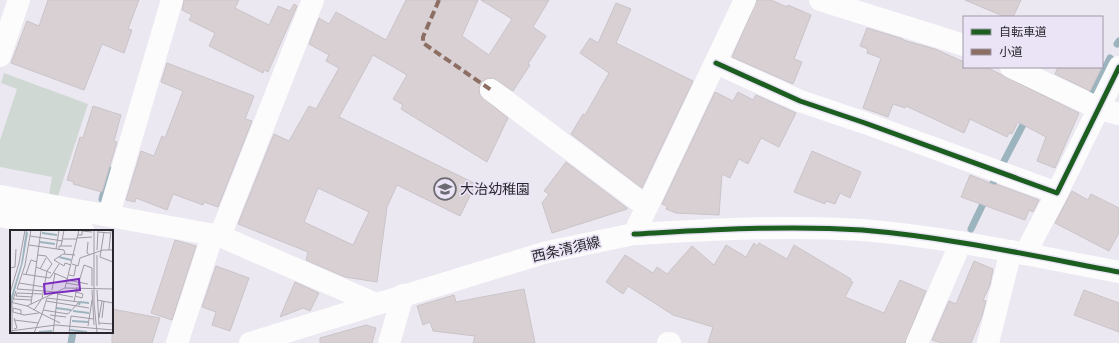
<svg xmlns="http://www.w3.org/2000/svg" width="1119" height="343" font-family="Montserrat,'Noto Sans JP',sans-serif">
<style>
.green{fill:#d0d8d4}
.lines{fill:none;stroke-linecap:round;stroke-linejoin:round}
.stream{stroke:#9cb4be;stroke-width:7}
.building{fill:#d9d0d4;stroke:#c9c4c8;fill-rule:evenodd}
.minor{stroke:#fcfcfd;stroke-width:22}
.major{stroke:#fcfcfd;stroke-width:22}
.quiet{stroke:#8d6e63;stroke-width:4;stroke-dasharray:8 4;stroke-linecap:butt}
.cycleway-casing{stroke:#ebe4f6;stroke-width:8}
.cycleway{stroke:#1b5e20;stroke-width:5}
.labels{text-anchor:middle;stroke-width:3.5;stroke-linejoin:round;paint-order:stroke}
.poi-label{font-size:14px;fill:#29272d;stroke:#ebe4f6;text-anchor:start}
.street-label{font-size:14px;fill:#29272d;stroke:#ebe4f6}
.inset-river{fill:none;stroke:#9cb4be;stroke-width:2}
.inset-road{fill:none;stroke:#9e9ba3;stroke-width:1}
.view{fill:#7b2cbf;fill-opacity:0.15;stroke:#7b2cbf;stroke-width:2}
.inset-edge{fill:none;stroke:#29272d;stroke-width:2}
</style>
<rect width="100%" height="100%" fill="#ece8f2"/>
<polygon class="green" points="4,73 88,104 58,196 49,195 52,177 0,167 0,140 17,89 1,83"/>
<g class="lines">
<g class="stream">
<polyline points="1117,44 1119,41"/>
<polyline points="1087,96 1090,98 1110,58"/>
<polyline points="1002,165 1027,117"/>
<polyline points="102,199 110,170"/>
<polyline points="971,229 995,179"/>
<polyline points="71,343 73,332"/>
</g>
</g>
<g class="building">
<polygon points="48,0 139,0 128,29 132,30 124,53 102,44 84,90 11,63 27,21 39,26"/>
<polygon points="184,0 239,0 235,8 269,25 278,6 290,11 294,4 297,6 268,72 264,70 263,73 209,46 215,33 189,20 192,15 182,10"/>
<path d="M406 0H478L462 36 489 55 512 19 481 0H549L533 27 546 36 528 64 530 65 513 91 493 78 486 79 481 83 479 89 480 95 508 118 487 162 401 109 403 105 393 99 407 75 373 55 339 117 476 184 460 216 397 185 387 207 377 282 345 277 306 260 308 252 238 224 274 134 289 141 309 106 316 109 339 68 326 61 329 55 309 44 319 18 329 24 336 12 386 40ZM318 188 369 212 353 245 304 222Z"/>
<polygon points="757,0 771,0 787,7 788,5 811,15 794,59 802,62 793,84 732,57"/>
<polygon points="965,0 1021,0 1013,17 1005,17"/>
<polygon points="616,3 631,9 616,43 693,81 642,188 571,134 583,114 585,115 609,73 580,53 590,38 598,43"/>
<polygon points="867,28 903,39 903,40 935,49 964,62 964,67 986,67 1079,113 1055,168 1037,161 1046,137 1018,122 1012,134 1009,133 1007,137 970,119 964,133 906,106 905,108 893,104 888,117 863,108 881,58 867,53 868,49 860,46"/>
<polygon points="167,63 254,96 245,119 252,121 218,207 204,202 203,205 173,194 167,210 136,198 135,202 126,200 141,151 154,156 162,136 165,138 183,91 161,82"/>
<polygon points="1058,67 1102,67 1090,91 1055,74"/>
<polygon points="715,92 733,101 738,92 753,100 756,95 796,113 779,147 761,138 748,164 739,159 730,178 722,174 719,215 676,213 666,209 667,206 662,204"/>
<polygon points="93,106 121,115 114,141 117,142 102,192 73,184 74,182 67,180 80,137 83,138"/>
<polygon points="812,151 861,172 850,198 840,193 835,204 826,201 825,204 794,192"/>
<polygon points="566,162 627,208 627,209 552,233 542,203 549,194 544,191"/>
<polygon points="970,175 995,185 996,184 1039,200 1033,212 1029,210 1025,220 961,197"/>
<polygon points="1072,191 1088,200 1091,194 1119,208 1119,233 1109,251 1055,223"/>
<polygon points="175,240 196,246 172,320 151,313"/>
<polygon points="754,243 757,246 759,243 787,259 794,245 851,279 850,281 853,282 845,297 884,313 900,280 926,291 905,343 708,343 713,327 673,315 628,286 623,294 606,282 625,255 653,273 657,267 667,274 692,246 714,265 726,245 746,257"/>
<polygon points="974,261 993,269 990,285 983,300 986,301 982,316 971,343 941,343 932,340 949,301 956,304"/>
<polygon points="216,266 249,278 230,331 212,325 216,312 202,307"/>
<polygon points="295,282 319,293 310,311 303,308 280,317"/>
<polygon points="524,289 535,343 473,343 475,336 433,331 430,322 423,325 417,306 454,295 456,302"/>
<polygon points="1084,290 1119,303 1119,332 1074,315"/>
<polygon points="112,309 160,318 152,343 112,343"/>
<polygon points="366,325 376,328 372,343 320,343 320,338"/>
</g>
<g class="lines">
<g class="minor">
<polyline points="820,0 964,45"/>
<polyline points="0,56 19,0"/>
<polyline points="716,63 800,101 865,123 1057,193 1119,67"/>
<polyline points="1011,67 1100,109 1119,114"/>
<polyline points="491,90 647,207"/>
<polyline points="0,196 220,236 376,304"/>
<polyline points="109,214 172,0"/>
<polyline points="0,216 83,231"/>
<path d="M634 234C710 230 786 225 862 230 948 237 1034 256 1119 272"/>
<polyline points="220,236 313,0"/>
<polyline points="1025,254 1057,193"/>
<polyline points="177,343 213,234"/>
<polyline points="389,343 403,295"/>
<polyline points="668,343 670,343"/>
<polyline points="917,343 961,242"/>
<polyline points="988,343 1011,251"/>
</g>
<polyline class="major" points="250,343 547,252 634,234 745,0"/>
<polyline class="quiet" points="439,0 423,37 423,43 491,90"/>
<g class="cycleway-casing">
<g id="cycleway">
<polyline points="716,63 800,101 865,123 1057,193 1119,67"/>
<path d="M634 234C710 230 786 225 862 230 948 237 1034 256 1119 272"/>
</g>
</g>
<use href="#cycleway" class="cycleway"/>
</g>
<defs>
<g id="school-ring" transform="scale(1.15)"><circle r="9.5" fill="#ebe4f6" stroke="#6d6b72" stroke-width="1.5"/><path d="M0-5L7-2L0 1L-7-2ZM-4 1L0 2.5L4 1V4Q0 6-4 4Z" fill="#6d6b72"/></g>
</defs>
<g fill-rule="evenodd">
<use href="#school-ring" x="445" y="189"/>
</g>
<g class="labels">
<g class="poi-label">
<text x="460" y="194">大治幼稚園</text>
</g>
<g class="street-label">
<text transform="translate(566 249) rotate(-13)" y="5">西条清須線</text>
</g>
</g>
<g transform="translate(10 230)">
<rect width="103" height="103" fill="#ece8f2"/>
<path d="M16 0 18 3 13 32 2 71 0 103V70L11 34Z" fill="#9cb4be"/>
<path class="inset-river" d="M32 3 47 5M30 12 45 14M49 27 61 30M69 75 70 72 79 73M46 78 61 80M63 81 79 83M62 91 78 92M60 100 77 102M29 102 42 101"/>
<path class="inset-road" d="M21 0 15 35 7 59 47 62M84 0V73L87 103M88 2 100 3M68 5H72V1L82 2M20 6 53 11M67 8 82 7M53 9H67M78 12 77 23 80 25M19 15 54 20 55 24M51 16 54 0M46 19 49 0M49 20V16H62M87 20 88 0M99 20 101 0M28 25 36 26 42 34 37 41 32 69M90 27 94 2M90 27 103 32M62 34 68 36 70 28 93 20H103M61 35 55 33 54 36 44 30 53 24 65 25M26 37 41 43M0 38 5 37 6 19M30 39 36 28M44 43 58 49M13 44 40 48 49 34M16 44 21 30 27 32M59 45 64 46 66 35M57 50 78 54M9 53 34 57M56 53 68 55 74 35 82 38M82 56V38M87 56V25M55 58 103 59M42 60 45 43M82 60 84 95M87 60 89 95M0 63 9 33 15 0M7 63 32 64M7 63 6 66 22 67M47 64 63 67M65 66 72 68 73 64 66 62M37 68 32 84 50 93M4 69 21 70M87 70 103 73M36 71 67 76M0 72 17 76M64 72 67 57M21 74 31 0M17 76 55 58 69 0M17 76 32 84 24 103M67 76 79 78M24 80 31 70M33 80 58 84 69 72 37 68M11 84V80L3 78V82L14 85 29 83M40 85 56 87M4 88 7 98 4 99M89 88 92 71M92 88 94 71M4 90 28 93M89 93 103 94M78 96 82 70M0 101 46 95 103 100M2 103V73L6 61M43 103 48 62M59 103 61 86 84 89"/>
<path class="view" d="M69 49 70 60 35 64 34 54Z"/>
<rect width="103" height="103" class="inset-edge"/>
</g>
<rect x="963" y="16" width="140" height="52" fill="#ebe4f6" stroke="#9d98a6"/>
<rect x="971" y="29" width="20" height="6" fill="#1b5e20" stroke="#9d98a6"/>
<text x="999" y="36" font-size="12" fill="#29272d">自転車道</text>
<rect x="971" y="49" width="20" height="6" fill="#8d6e63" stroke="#9d98a6"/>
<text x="999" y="56" font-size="12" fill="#29272d">小道</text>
</svg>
